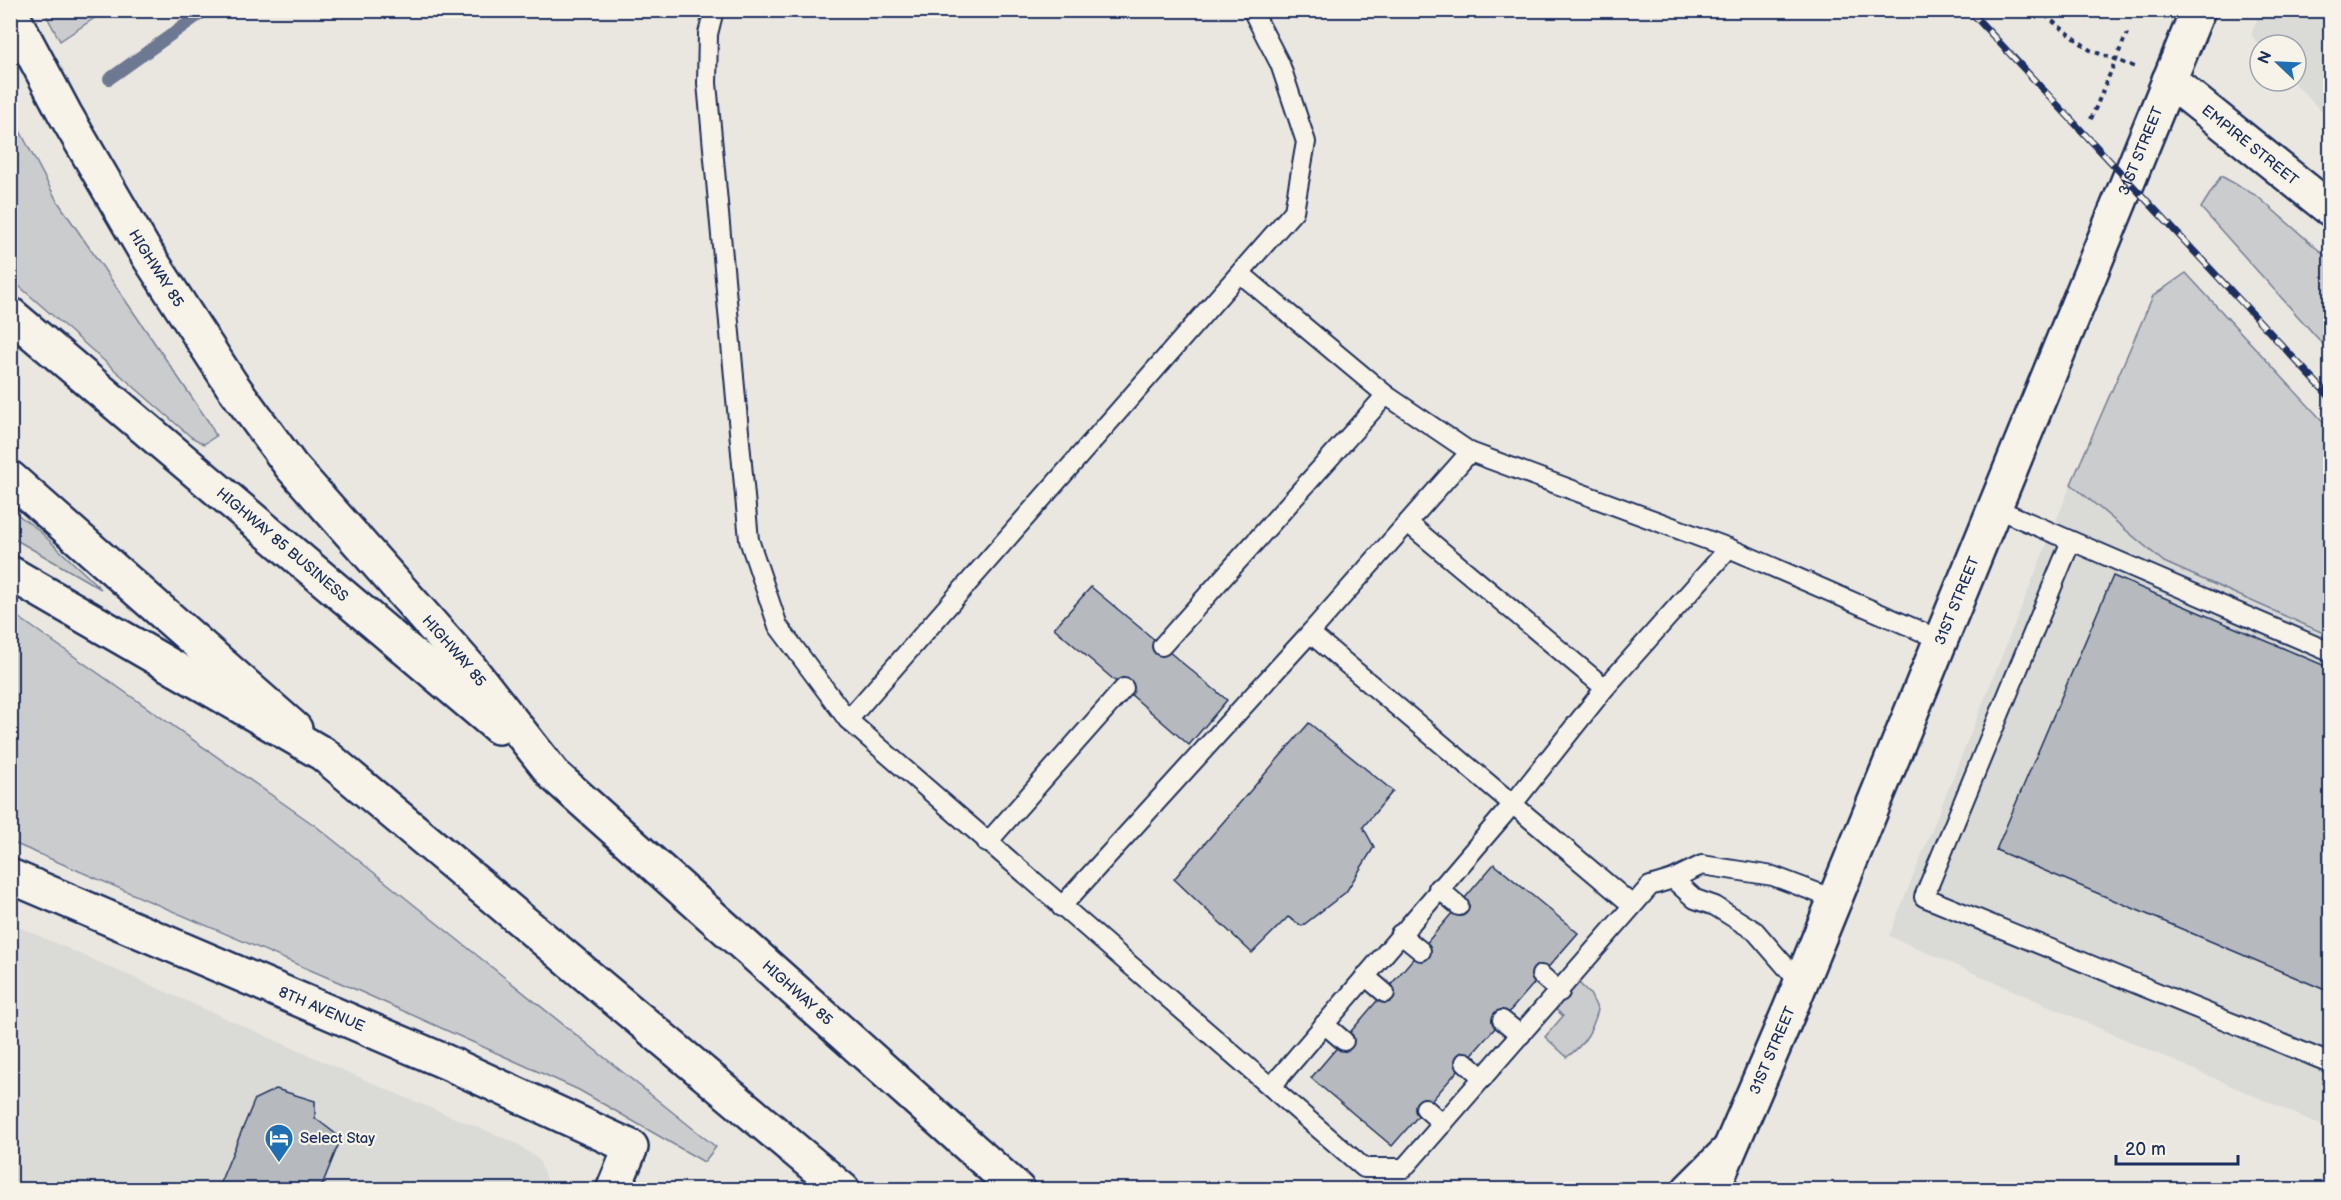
<svg xmlns="http://www.w3.org/2000/svg" width="2341" height="1200" font-family="'Balsamiq Sans',sans-serif">
<style>
.built{fill:#dadad6}
.green{fill:#cbcccd;stroke:#737e96;stroke-width:1.5}
.lines{fill:none;stroke-linecap:round;stroke-linejoin:round}
.stream{stroke:#6d7892;stroke-width:12}
.building{fill:#b6babf;stroke:#1b2f5e;stroke-width:1.5}
.service-casing{stroke:#1b2f5e;stroke-width:22}
.minor-casing{stroke:#1b2f5e;stroke-width:38}
.tertiary-casing{stroke:#1b2f5e;stroke-width:38}
.primary-casing{stroke:#1b2f5e;stroke-width:38}
.trunk-casing{stroke:#1b2f5e;stroke-width:38}
.path{stroke:#1b2f5e;stroke-width:4;stroke-dasharray:4.5 4.5;stroke-linecap:butt}
.service{stroke:#f7f3e8;stroke-width:18}
.minor{stroke:#f7f3e8;stroke-width:33}
.tertiary{stroke:#f7f3e8;stroke-width:33}
.primary{stroke:#f7f3e8;stroke-width:33}
.trunk{stroke:#f7f3e8;stroke-width:33}
.rail-casing{stroke:#1b2f5e;stroke-width:7}
.rail{stroke:#f7f3e8;stroke-width:4.5;stroke-dasharray:14;stroke-linecap:butt}
.labels{text-anchor:middle;stroke-width:4.5;stroke-linejoin:round;paint-order:stroke}
.street-label{font-size:15px;fill:#1b2f5e;stroke:#f7f3e8}
.poi-label{font-size:15px;fill:#1b2f5e;stroke:#f7f3e8;text-anchor:start}
</style>
<rect width="100%" height="100%" fill="#eae7e0"/>
<filter id="ink" filterUnits="userSpaceOnUse"><feTurbulence type="fractalNoise" baseFrequency=".0167" numOctaves="2"/><feDisplacementMap in="SourceGraphic" scale="12" xChannelSelector="R" yChannelSelector="G"/><feConvolveMatrix kernelMatrix="1 2 1 2 8 2 1 2 1" color-interpolation-filters="sRGB"/></filter>
<g filter="url(#ink)">
<g class="built">
<polygon points="2260,11 2330,11 2330,121 2293,81 2296,81 2296,45 2260,45 2251,35"/>
<polygon points="2071,484 2164,562 2330,636 2330,1129 1889,936"/>
<polygon points="10,923 404,1097 516,1143 539,1160 550,1189 11,1189"/>
</g>
<g class="green">
<polygon points="44,11 105,11 60,41"/>
<polygon points="10,112 56,199 208,421 216,436 204,444 191,437 11,279"/>
<polygon points="2221,176 2257,196 2330,260 2330,352 2201,208"/>
<polygon points="2186,273 2330,429 2330,636 2164,562 2071,484 2153,296"/>
<polygon points="10,509 36,528 101,589 11,537"/>
<polygon points="11,612 317,827 716,1147 704,1162 579,1090 350,987 11,842"/>
<path d="M1578 982 1590 994 1598 1010C1592 1031 1585 1044 1567 1057L1545 1037 1563 1016 1549 1003Z"/>
</g>
<g class="lines">
<polyline class="stream" points="109,79 206,10"/>
</g>
<g class="building">
<polygon points="2113,576 2330,668 2330,992 1996,850"/>
<polygon points="1091,587 1227,700 1189,745 1054,628"/>
<polygon points="1309,723 1393,791 1363,827 1374,847 1346,892 1302,926 1288,917 1252,953 1174,879"/>
<polygon points="1494,864 1578,933 1392,1146 1311,1078"/>
<polygon points="276,1089 315,1101 315,1118 341,1138 320,1190 217,1190 255,1099"/>
</g>
<g class="lines">
<g class="service-casing">
<g id="service">
<polyline points="714,10 708,34 707,83 749,540 778,626 848,720"/>
<polyline points="1252,10 1280,64 1306,142 1294,211 848,720 1364,1168 1404,1168 1650,886 1673,879 1702,865 1773,876 1834,899"/>
<polyline points="1241,274 1386,395 1470,452 1729,548 1941,640"/>
<polyline points="1470,452 1310,633 1631,904"/>
<polyline points="1995,508 2330,652"/>
<polyline points="1408,523 1605,688"/>
<polyline points="2071,541 1924,897 2330,1063"/>
<polyline points="1162,646 1386,395"/>
<polyline points="987,843 1124,688"/>
<polyline points="1673,879 1695,899 1715,906 1755,931 1800,983"/>
<polyline points="1438,888 1459,906"/>
<polyline points="1061,907 1310,633"/>
<polyline points="1400,934 1421,951"/>
<polyline points="1541,975 1560,992"/>
<polyline points="1365,976 1385,993"/>
<polyline points="1502,1020 1521,1035"/>
<polyline points="1324,1024 1344,1041"/>
<polyline points="1465,1062 1483,1078"/>
<polyline points="1271,1087 1512,805 1605,688 1729,548"/>
<polyline points="1425,1108 1443,1124"/>
</g>
</g>
<g class="minor-casing">
<g id="minor">
<path id="s1" d="M2169 80 2330 209"/>
</g>
</g>
<g class="tertiary-casing">
<g id="tertiary">
<path id="s2" d="M10 876 446 1062 631 1147 613 1190"/>
<path id="s3" d="M1717 1179 1790 1009 2198 10"/>
</g>
</g>
<g class="primary-casing">
<polyline id="primary" points="10,478 295,729"/>
</g>
<g class="trunk-casing">
<g id="trunk">
<path id="s4" d="M10 11 65 114 143 248 231 384 291 466 469 667 554 775 1018 1190"/>
<path id="s5" d="M10 314 498 727"/>
<polyline points="10,573 323,754 843,1190"/>
<polyline points="1689,1190 1727,1152"/>
</g>
</g>
<g class="path">
<polyline points="2038,10 2090,50 2135,67"/>
<polyline points="2091,119 2127,33"/>
</g>
<use href="#service" class="service"/>
<use href="#minor" class="minor"/>
<use href="#tertiary" class="tertiary"/>
<use href="#primary" class="primary"/>
<use href="#trunk" class="trunk"/>
<g class="rail-casing">
<polyline id="rail" points="1969,10 2330,397"/>
</g>
<use href="#rail" class="rail"/>
</g>
</g>
<defs>
<g id="hotel-pin" transform="scale(1.5)"><path d="M0 17L-7.5 6A9.5 9.5 0 1 1 7.5 6Z" fill="#1f6fb2" stroke="#f7f3e8"/><path d="M-6-4.5h1.5V1H6V5H4.5V3h-9V5H-6ZM-4 0a1.8 1.8 0 1 1 3.6 0ZM.5 0V-2.5h3Q6-2.5 6 0Z" fill="#fff"/></g>
</defs>
<g fill-rule="evenodd">
<use href="#hotel-pin" x="279" y="1138"/>
</g>
<g class="labels">
<g class="street-label">
<text dy="5" stroke="none"><textPath href="#s1" startOffset="104">EMPIRE STREET</textPath></text>
<text dy="5" stroke="none"><textPath href="#s3" startOffset="1112">31ST STREET</textPath></text>
<text dy="5" stroke="none"><textPath href="#s4" startOffset="296">HIGHWAY 85</textPath></text>
<text dy="5" stroke="none"><textPath href="#s5" startOffset="357">HIGHWAY 85 BUSINESS</textPath></text>
<text dy="5" stroke="none"><textPath href="#s3" startOffset="626">31ST STREET</textPath></text>
<text dy="5" stroke="none"><textPath href="#s4" startOffset="782">HIGHWAY 85</textPath></text>
<text dy="5" stroke="none"><textPath href="#s4" startOffset="1268">HIGHWAY 85</textPath></text>
<text dy="5" stroke="none"><textPath href="#s2" startOffset="339">8TH AVENUE</textPath></text>
<text dy="5" stroke="none"><textPath href="#s3" startOffset="140">31ST STREET</textPath></text>
</g>
<g class="poi-label">
<text x="300" y="1143">Select Stay</text>
</g>
</g>
<rect width="2341" height="1200" fill="none" stroke="#f7f3e8" stroke-width="36"/>
<rect x="18" y="18" width="2305" height="1164" fill="none" stroke="#1b2f5e" stroke-width="2" filter="url(#ink)"/>
<g transform="translate(2278 63) rotate(293)"><circle r="28" fill="#f7f3e8" stroke="#9fa5b1" stroke-width="1.5"/>
<path d="M0-4.5L10 22L0 15L-10 22Z" fill="#1f6fb2"/>
<text y="-9" font-size="16" font-weight="bold" text-anchor="middle" fill="#1b2f5e">N</text>
</g>
<path d="M2116 1155v9h122v-9" fill="none" stroke="#1b2f5e" stroke-width="3"/>
<text x="2125" y="1155" font-size="18" fill="#1b2f5e" stroke="#f7f3e8" stroke-width="4.5" paint-order="stroke">20 m</text>
</svg>
